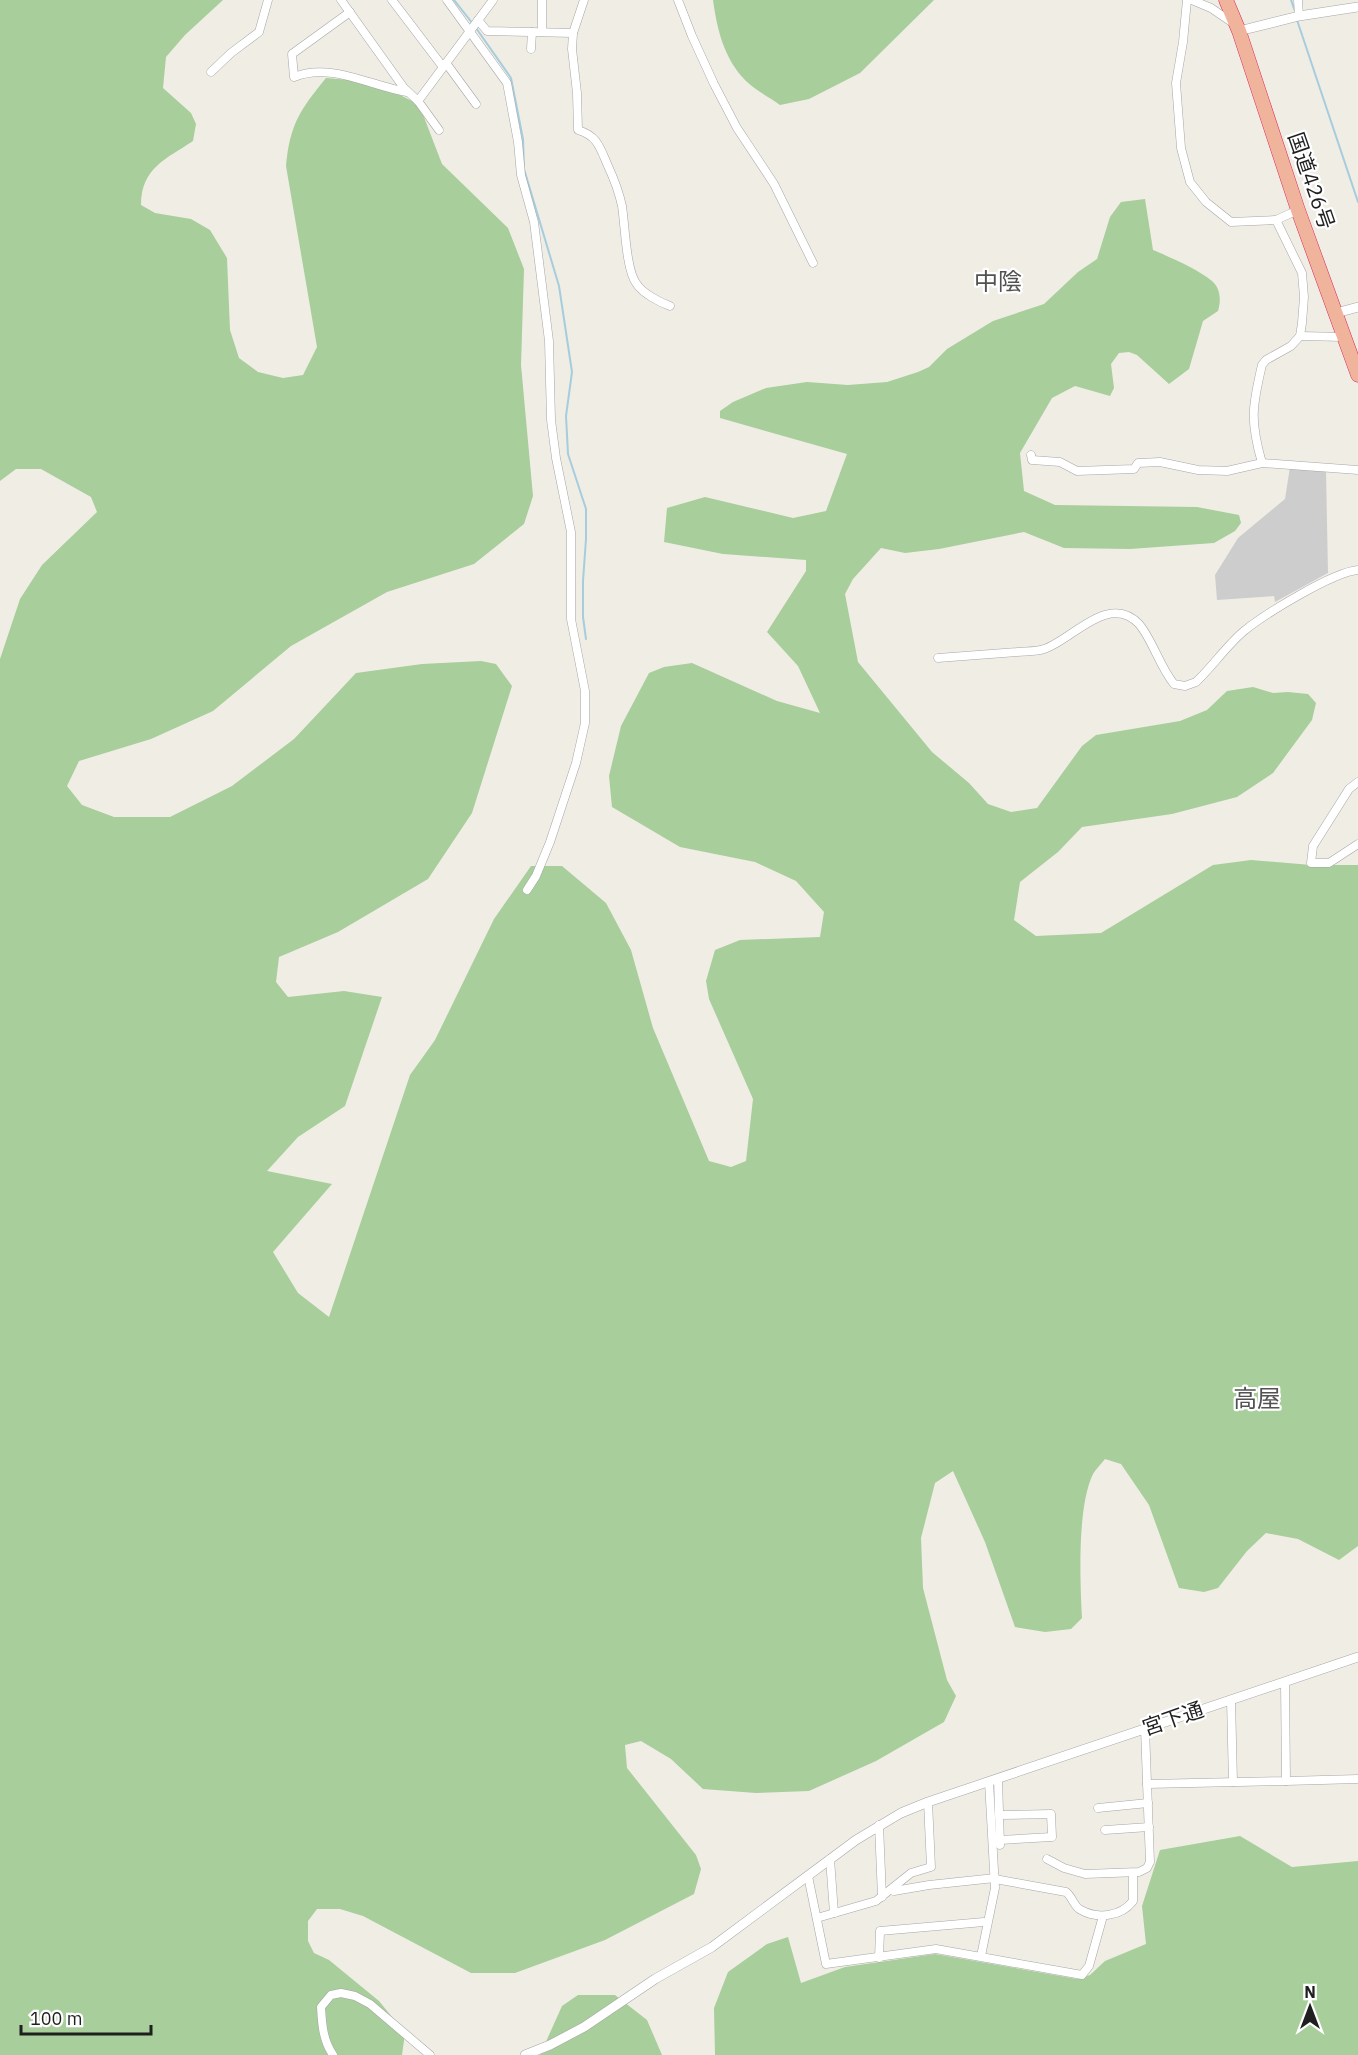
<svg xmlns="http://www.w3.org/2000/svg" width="1358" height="2055" font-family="'IBM Plex Sans','Noto Sans JP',sans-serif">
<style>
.religious{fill:#cdcdcd}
.forest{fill:#a7ce9b}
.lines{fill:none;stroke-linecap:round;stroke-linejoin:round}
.stream{stroke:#a6cddd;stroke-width:2}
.minor-casing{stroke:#a6a6a6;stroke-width:9}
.tertiary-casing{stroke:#a6a6a6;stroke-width:10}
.trunk-casing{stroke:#d9275a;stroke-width:15}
.minor{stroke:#fff;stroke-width:8}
.tertiary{stroke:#fff;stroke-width:9}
.trunk{stroke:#f0b39c;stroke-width:14}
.labels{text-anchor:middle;stroke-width:4.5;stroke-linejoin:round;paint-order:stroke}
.street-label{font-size:21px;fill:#1f1f1f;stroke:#fff}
.quarter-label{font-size:24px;fill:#525252;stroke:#fff}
</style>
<rect width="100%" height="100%" fill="#f0ede5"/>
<polygon class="religious" points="1290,467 1326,471 1328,573 1275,602 1274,596 1217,600 1215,575 1238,538 1285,499"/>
<g class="forest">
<path d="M0 0H223L185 35 166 57 163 88 191 113 196 124 193 141C166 159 141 168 141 205L155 213 191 219 210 230 227 258 230 330 239 358 258 372 283 378 303 375 317 347 286 166C290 124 300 110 326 78L361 81 396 93 414 102 422 112 442 164 508 228 524 269 521 365 533 496 524 524 474 564 387 592 291 646 213 711 151 739 79 761 67 786 82 805 114 817H170L232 786 294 739 356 673 422 664 481 661 496 664 512 686 472 813 428 879 338 932 279 957 276 982 288 997 344 991 382 997 345 1106 298 1137 267 1171 332 1184 273 1252 298 1293 329 1317 410 1075 435 1040 494 919 531 866H562L606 903 631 950 653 1028 709 1161 731 1167 746 1161 753 1099 709 999 706 981 715 950 740 940 820 937 824 912 796 881 755 862 680 847 612 807 609 776 621 726 649 673 664 667 692 663 777 701 820 713 798 666 767 632 806 571V560L723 554 664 542 667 508 705 497 793 518 826 511 847 454 720 418V411L733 402 766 388 807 382 848 385 887 382 918 372 929 367 947 349 993 321 1044 304 1078 272 1097 259 1110 217 1121 202 1145 199 1153 250C1170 257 1199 270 1212 281 1221 289 1221 301 1218 311L1203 321 1189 369 1169 384 1137 355 1129 352 1119 353 1111 364 1114 388 1110 396 1075 386 1052 398 1020 453 1024 491 1055 505 1197 507 1239 515 1241 523 1235 531 1214 543 1130 549 1064 548 1024 532 939 549 905 553 881 548 853 579 845 594 858 662 932 752 969 783 988 804 1011 812 1037 808 1082 746 1096 735 1180 721 1207 710 1227 691 1253 687 1273 693 1288 692 1308 694 1316 703 1312 720 1273 773 1237 797 1172 814 1082 827 1058 852 1020 882 1014 920 1036 936 1101 933 1213 865 1251 860 1311 865H1358V1546L1339 1560 1298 1539 1266 1533 1247 1551 1218 1588 1204 1592 1179 1588 1149 1505 1121 1464 1105 1459C1101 1464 1096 1469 1093 1474 1077 1507 1080 1581 1082 1618L1071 1629 1045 1632 1015 1627 985 1542 953 1471 935 1483 921 1538 923 1588 947 1680 956 1696 944 1722 876 1761 809 1791 756 1793 703 1789 671 1759 641 1741 625 1745 627 1768 696 1855 701 1869 694 1894 605 1940 515 1973H471L363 1916 340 1909H317L308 1921V1941L314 1953 329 1960 379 2001 405 2033 402 2055H0V659L20 599 42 565 97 512 91 497 41 469H16L0 481Z"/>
<path d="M713 0H934L860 73 809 99 780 105C769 97 755 90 746 81 724 59 717 29 713 0Z"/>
<polygon points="1240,1836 1292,1867 1358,1861 1358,2055 715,2055 714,2008 728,1972 767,1944 788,1937 801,1983 845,1967 935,1954 1077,1979 1090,1975 1105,1961 1146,1944 1142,1906 1160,1850"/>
<polygon points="578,1995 615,1995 647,2020 662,2055 540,2055 562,2006"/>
</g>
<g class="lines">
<g class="stream">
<polyline points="454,0 473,24"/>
<polyline points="1291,0 1296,14"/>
<polyline points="1297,20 1358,202"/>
<polyline points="476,28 511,78 523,139 524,169 559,286 572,372 566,416 568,454 586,509 586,539 583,581 583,617 586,639"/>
</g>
<g class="minor-casing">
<g id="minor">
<polyline points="341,0 404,88 418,101 493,0"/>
<polyline points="392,0 443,67"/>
<polyline points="447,0 507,83 518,142 521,175 534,222 549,341 551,420 556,458 571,532 571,619 585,691 585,723 576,763 550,842 536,876 527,890"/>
<path d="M584 0 573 33 572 49 577 93 578 130C598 136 600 148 608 166 614 179 619 192 622 206 625 225 626 269 636 283 642 293 659 302 670 306"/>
<polyline points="678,0 692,36 714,84 737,128 774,184 813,263"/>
<path d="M1187 0 1183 42 1176 83 1181 148 1190 182 1206 202 1231 222 1276 220 1302 273 1304 297 1302 323 1300 336 1291 346 1266 360 1262 365C1252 407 1250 421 1262 463"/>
<polyline points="1192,0 1211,8 1233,23"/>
<polyline points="1298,0 1299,16"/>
<path d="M350 12 292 54 294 77C330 62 371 86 407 92"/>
<polyline points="478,20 487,31 573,33"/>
<polyline points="542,32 542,0"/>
<polyline points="531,49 532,32"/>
<polyline points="446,63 476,104"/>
<polyline points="211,72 231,53 259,32 268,0"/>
<polyline points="418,101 439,130"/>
<polyline points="1276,220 1298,210"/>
<polyline points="1300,336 1344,337"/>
<polyline points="1031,455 1032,460 1060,462 1077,471 1134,469 1138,463 1160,462 1198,470 1227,471 1262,463 1358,470"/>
<path d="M938 658C964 656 990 654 1017 652 1025 651 1036 652 1044 649 1071 641 1108 592 1139 624 1152 639 1160 667 1174 684L1185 686 1196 682C1212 667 1228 644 1244 631 1265 614 1333 572 1358 570"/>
<polyline points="1358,782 1349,789 1313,846 1311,863 1329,863 1358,844"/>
<polyline points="1231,1700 1233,1782"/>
<polyline points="998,1779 1000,1845"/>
<polyline points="1286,1781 1358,1779"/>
<polyline points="1147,1784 1286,1781 1285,1682"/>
<polyline points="1098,1808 1148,1803"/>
<polyline points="999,1815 1051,1814 1052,1837 1000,1840"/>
<polyline points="879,1825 882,1897"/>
<polyline points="1105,1830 1149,1827"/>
<polyline points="830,1859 834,1913"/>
<polyline points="1047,1859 1064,1868 1085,1874 1139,1872 1147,1868 1150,1862 1145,1729"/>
<polyline points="808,1876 826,1964 936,1949 1082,1975 1089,1966 1103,1916"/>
<path d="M995 1879 1066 1892C1072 1896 1074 1907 1081 1910 1097 1919 1121 1917 1133 1901V1873"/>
<polyline points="894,1891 929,1885 995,1878"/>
<polyline points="817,1918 876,1901 911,1873 931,1867 928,1802"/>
<polyline points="981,1956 995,1888 989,1782"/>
<polyline points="879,1958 880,1931 984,1922"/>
<path d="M333 2055C323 2040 322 2025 321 2007L331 1995 341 1993 355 1996 370 2004 430 2055"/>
</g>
</g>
<g class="tertiary-casing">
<g id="tertiary">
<polyline points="1239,31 1299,16 1358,7"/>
<polyline points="1336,313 1358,307"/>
<polyline points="525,2055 550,2045 584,2027 655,1979 712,1947 856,1840 901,1813 928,1802 1358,1657"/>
</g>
</g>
<g class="trunk-casing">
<polyline id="trunk" points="1226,0 1239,31 1298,210 1358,375"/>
</g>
<use href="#minor" class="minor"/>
<use href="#tertiary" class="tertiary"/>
<use href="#trunk" class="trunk"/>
</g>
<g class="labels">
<g class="street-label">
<text transform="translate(1311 181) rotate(71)" y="7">国道426号</text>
<text transform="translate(1173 1719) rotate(-19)" y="7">宮下通</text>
</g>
<g class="quarter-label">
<text x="998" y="290">中陰</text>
<text x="1257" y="1407">高屋</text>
</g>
</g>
<g transform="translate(1310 2007)" stroke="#ffffff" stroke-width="4.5" paint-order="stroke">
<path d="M0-4.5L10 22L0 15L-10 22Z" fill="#1f1f1f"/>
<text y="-9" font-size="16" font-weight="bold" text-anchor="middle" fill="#1f1f1f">N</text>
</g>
<path d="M21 2025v9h130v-9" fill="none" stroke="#1f1f1f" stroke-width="3"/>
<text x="30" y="2025" font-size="18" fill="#1f1f1f" stroke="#ffffff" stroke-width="4.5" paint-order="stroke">100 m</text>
</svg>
